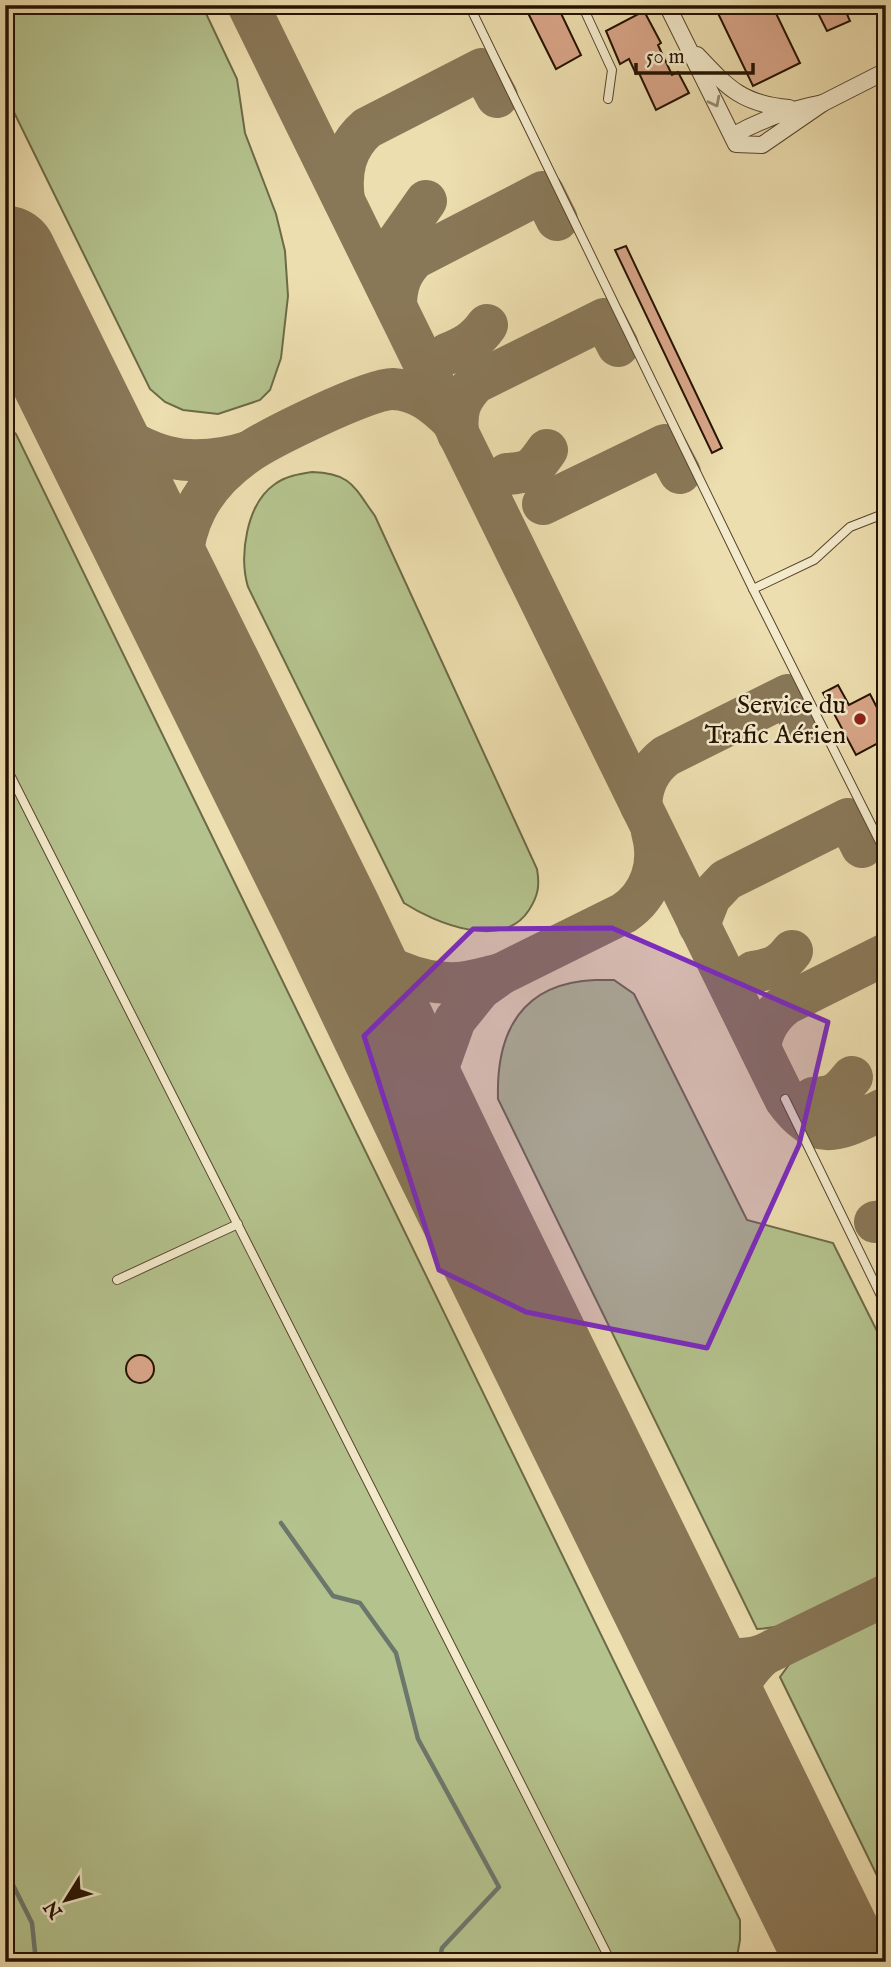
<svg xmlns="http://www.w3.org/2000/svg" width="891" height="1967" font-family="'IM FELL English',serif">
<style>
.green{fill:#b4c28d;stroke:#6c6a47;stroke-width:2}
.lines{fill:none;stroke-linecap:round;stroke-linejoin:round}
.stream{stroke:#6c776c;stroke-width:4.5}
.taxiway{stroke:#897858;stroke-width:42}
.runway{stroke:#897858;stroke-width:105}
.building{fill:#d8a588;stroke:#251201;stroke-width:2}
.service-casing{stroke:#57452c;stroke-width:10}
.minor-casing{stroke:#57452c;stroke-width:18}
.service{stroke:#f3eacb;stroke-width:8}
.minor{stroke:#f3eacb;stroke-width:16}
.oneway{stroke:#968970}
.marked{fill:#7b2cbf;fill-opacity:0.2;stroke:#7b2cbf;stroke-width:5;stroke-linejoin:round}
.poi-dot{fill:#8f2418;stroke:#f3eacb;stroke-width:2.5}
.labels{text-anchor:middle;stroke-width:5;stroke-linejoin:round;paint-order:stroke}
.poi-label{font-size:26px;fill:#251201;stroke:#f3eacb;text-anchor:end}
</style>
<rect width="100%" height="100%" fill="#eddeaf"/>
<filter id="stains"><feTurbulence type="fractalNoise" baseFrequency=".00286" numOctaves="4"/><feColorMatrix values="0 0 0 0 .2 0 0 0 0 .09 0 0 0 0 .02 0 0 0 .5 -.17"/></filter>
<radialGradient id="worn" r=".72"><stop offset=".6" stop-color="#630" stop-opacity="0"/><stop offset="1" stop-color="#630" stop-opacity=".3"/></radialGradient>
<g class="green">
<polygon points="5,5 202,5 237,79 245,133 276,214 285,251 288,296 281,358 270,390 260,400 218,414 183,410 165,402 150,389 5,94"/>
<polygon points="5,424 16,434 740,1920 740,1940 736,1962 5,1962"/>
<path d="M312 472C351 473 354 487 375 516L537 869C540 886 538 896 529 910 503 951 435 923 404 903L248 587C239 556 246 504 275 484 286 476 299 474 312 472Z"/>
<path d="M595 980H614L634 994 747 1220 833 1243 886 1349V1581C849 1599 798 1628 757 1629L498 1099C496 1031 522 983 595 980Z"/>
<polygon points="886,1608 886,1894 780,1677 793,1659"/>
</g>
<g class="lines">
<g class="stream">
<polyline points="281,1523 333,1596 360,1603 396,1653 418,1739 499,1887 442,1948 439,1962"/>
<polyline points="5,1869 32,1923 36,1962"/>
</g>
<g class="taxiway">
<path d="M248 5 785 1099C819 1147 842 1128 886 1108"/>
<path d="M344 200C340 172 345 147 367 128L482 69 497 97"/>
<polyline points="395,245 426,201"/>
<path d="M396 306C396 286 401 272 415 258L543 192 557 220"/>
<path d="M5 330C44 348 57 371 82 403 104 431 153 459 189 460 209 461 229 458 248 452"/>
<path d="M447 354C464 347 476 341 487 325"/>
<path d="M458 434C456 411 459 400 475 383L604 319 618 346"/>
<path d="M507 474C531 472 533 470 547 450"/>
<polyline points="543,504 665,445 680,473"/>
<path d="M184 619C180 581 178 544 196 509 207 487 226 468 246 454 267 439 370 388 393 389 418 390 435 404 452 421"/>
<path d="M641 806C642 785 649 769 666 756L788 695 802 723"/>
<path d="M328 912C335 921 341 930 349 938 375 966 420 985 458 983 472 982 487 977 501 974"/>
<polyline points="699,925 710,897 726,880 848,819 862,847"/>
<path d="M753 972C771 969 781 966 792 951"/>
<path d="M760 1048C762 1030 771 1015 786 1004L886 954"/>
<path d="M813 1098C835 1097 838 1094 852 1077"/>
<path d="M447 1161 437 1120V1079L440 1062 455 1020 480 989 501 974 624 913C651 895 661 863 652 832"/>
<polyline points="875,1222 886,1221"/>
<path d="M668 1609C690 1642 721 1670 763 1655L886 1595"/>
<path d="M735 1746C727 1709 735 1680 763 1655"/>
<polyline points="803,1885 812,1938 811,1962"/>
</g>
<polyline class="runway" points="5,258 328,912 447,1161 840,1962"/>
</g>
<g class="building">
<polygon points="524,5 557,5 581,55 556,69"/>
<polygon points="714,5 772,5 800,63 753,86"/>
<polygon points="814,5 843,5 850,21 827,31"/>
<polygon points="644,11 661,43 658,45 672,75 678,72 689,93 656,110 639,73 636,74 629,59 620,64 606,31"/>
<polygon points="626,246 722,448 712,453 615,250"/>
<polygon points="838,685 849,705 870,694 886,725 886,739 856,755 823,693"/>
<circle cx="140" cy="1369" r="14"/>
</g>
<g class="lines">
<g class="service-casing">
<g id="service">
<polyline points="469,5 753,589 886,854"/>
<polyline points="582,5 612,70 608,99"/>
<polyline points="753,589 814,560 850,527 886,513"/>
<polyline points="5,765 611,1962"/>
<polyline points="785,1099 886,1306"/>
<polyline points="117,1280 238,1224"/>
</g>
</g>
<g class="minor-casing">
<g id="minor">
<path d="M667 5 736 144 762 145 823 103C790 109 762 119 732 136"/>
<path d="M697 55C728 88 742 104 789 108"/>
<polyline points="823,103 886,71"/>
</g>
</g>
<use href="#service" class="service"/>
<use href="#minor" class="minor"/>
</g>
<defs><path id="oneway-chevron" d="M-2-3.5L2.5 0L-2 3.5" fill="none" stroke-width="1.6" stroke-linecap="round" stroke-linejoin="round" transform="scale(1.75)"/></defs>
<use class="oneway" href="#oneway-chevron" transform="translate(715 102) rotate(63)"/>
<path class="marked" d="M612 928 828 1022 799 1145 707 1348 526 1312 439 1270 364 1036 473 929Z"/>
<circle class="poi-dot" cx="860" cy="719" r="7"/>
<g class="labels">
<g class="poi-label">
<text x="846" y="713">Service du<tspan x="846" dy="30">Trafic Aérien</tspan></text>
</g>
</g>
<rect width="891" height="1967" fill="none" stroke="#eddeaf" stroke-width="28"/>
<rect x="7" y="7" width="877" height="1953" fill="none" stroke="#251201" stroke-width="3.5"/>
<rect x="14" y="14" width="863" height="1939" fill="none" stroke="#251201" stroke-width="2"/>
<g transform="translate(66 1900) rotate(233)" stroke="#f3eacb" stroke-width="5" paint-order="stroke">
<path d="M0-5L12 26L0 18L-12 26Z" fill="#251201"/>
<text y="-10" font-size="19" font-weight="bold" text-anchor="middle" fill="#251201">N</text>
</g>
<path d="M636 63v10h117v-10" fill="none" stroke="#251201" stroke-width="3.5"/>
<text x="646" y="63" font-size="21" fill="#251201" stroke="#f3eacb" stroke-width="5" paint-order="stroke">50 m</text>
<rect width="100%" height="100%" filter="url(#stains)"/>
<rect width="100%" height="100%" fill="url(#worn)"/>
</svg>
